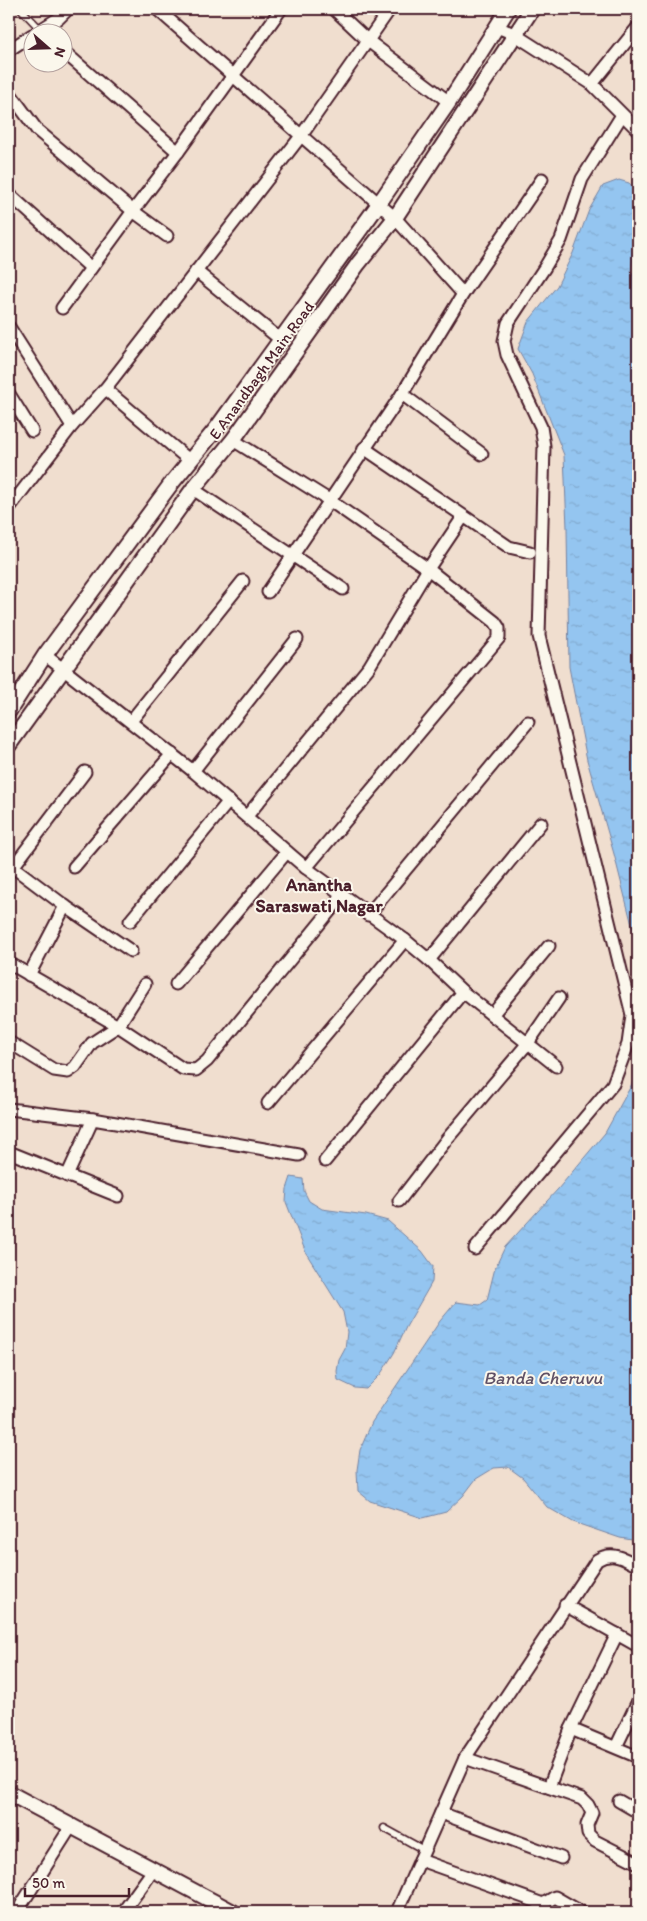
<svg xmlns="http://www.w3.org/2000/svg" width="647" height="1921" font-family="Itim,sans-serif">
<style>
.water{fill:url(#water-ripples);stroke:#7683a1}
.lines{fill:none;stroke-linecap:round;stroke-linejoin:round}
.service-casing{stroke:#4a1f2b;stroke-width:9}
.minor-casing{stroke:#4a1f2b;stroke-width:15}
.tertiary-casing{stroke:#4a1f2b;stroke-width:18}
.service{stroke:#fbf7ec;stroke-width:5.5}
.minor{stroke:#fbf7ec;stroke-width:11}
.tertiary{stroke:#fbf7ec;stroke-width:14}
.labels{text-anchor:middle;stroke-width:4;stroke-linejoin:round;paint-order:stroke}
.street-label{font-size:16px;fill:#4a1f2b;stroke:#fbf7ec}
.neighbourhood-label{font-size:18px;font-weight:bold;fill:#4a1f2b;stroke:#fbf7ec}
.water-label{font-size:18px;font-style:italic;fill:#605166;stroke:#fbf7ec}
</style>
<defs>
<pattern id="water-ripples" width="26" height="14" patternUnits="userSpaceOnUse" patternTransform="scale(1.25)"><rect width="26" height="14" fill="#94c5f0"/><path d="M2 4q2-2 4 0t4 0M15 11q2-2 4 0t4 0" fill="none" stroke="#81a9ce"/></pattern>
</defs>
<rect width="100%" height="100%" fill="#f0decf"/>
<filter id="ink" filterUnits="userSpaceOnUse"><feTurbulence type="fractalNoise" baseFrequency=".02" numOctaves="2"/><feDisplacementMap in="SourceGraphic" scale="10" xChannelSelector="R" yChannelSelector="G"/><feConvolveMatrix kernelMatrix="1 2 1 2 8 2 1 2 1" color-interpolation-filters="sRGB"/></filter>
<g filter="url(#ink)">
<g class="water">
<polygon points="619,180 629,183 638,191 638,242 634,248 631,272 638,283 638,949 614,854 587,760 569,667 567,528 564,455 532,374 518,349 528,322 557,286 573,253 589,210 603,186"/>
<polygon points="638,1073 638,1541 620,1538 573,1522 547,1507 523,1478 508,1467 494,1468 476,1479 463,1496 446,1512 423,1518 370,1501 358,1491 357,1470 360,1450 372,1422 440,1321 456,1302 480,1305 487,1300 495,1268 505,1247 558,1189 605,1133"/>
<polygon points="291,1177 303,1179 304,1191 309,1201 322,1209 366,1215 388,1221 422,1251 433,1266 432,1282 406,1327 394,1353 380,1375 366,1389 355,1388 338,1380 337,1371 339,1360 345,1349 347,1332 343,1312 306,1253 286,1202 287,1189"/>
</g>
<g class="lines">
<g class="service-casing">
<g id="service">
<polyline points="21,9 41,30"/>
<polyline points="384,1828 424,1850"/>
</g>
</g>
<g class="minor-casing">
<g id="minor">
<polyline points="157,9 395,218 463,294"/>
<polyline points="334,9 367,40 449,102"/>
<polyline points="497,27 514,34 592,84 638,130"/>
<polyline points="37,32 59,18 68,9"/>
<polyline points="9,50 32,35"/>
<polyline points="62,50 178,152"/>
<polyline points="592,84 638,27"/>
<polyline points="9,92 37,130 133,211 167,236"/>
<polyline points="9,194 91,268"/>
<polyline points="196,271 281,340"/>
<polyline points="62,308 133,211 178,152 281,9"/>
<polyline points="9,327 72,426"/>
<polyline points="105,389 189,460"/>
<polyline points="9,394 32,431"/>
<polyline points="402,394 482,454"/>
<polyline points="233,440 329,500 428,569 495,622 499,628 499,638 306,868"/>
<polyline points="364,448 509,547 530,552"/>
<polyline points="193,489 343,589"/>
<polyline points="9,508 72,426 105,389 301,136 390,9"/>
<polyline points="268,592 402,394 463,294 542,179"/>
<polyline points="45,655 193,771 306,868 405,940 429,960 463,992 556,1066"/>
<polyline points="131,721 243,581"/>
<polyline points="193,771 297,639"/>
<polyline points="247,816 369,667 428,569 463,517"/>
<polyline points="9,864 65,906 131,951"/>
<polyline points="13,867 85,772"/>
<polyline points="74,867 172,754"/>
<polyline points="368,915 528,722"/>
<polyline points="130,921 229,801"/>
<polyline points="429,960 541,823"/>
<polyline points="9,963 118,1026 183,1069 196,1070 207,1061 343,895"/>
<polyline points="29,975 65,906"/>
<polyline points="176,984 287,852"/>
<polyline points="492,1015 549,946"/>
<polyline points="9,1042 54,1070 68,1072 75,1067 92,1043 118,1026 145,984"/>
<polyline points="268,1103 405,940"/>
<polyline points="9,1109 93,1119 299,1155"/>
<polyline points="9,1152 118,1196"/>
<polyline points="325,1161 463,992"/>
<polyline points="67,1176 93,1119"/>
<polyline points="399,1201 447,1139 528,1043 559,998"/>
<polyline points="475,1249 613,1084 628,1044 632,1015 539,636 544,446 541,427 507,355 504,341 508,323 545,267 561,240 582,179 622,115"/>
<polyline points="565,1605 638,1646"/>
<polyline points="571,1729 638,1757"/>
<polyline points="616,1747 638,1701"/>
<polyline points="465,1758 582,1799 588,1805 592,1813 587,1825 588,1834 595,1841 638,1863"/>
<polyline points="549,1787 571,1729 617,1634"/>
<polyline points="619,1801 638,1812"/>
<polyline points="441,1813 561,1858"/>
<polyline points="420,1860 543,1904"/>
<polyline points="18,1910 72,1825"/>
<polyline points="123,1912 154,1869"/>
<path d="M397 1912 465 1758 597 1560C612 1551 624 1558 638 1566"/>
<polyline points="538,1912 543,1904 555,1897 581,1912"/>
</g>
</g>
<g class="tertiary-casing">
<g id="tertiary">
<polyline points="9,711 45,655 171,484 216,429 378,205 449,102 508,9"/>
<polyline points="9,745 193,489 233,440 358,264 395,218 532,9"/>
<polyline points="9,1793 233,1912"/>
</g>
</g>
<use href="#service" class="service"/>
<use href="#minor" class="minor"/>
<use href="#tertiary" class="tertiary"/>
</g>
</g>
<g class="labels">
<g class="street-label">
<text transform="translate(261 370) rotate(-54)" y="6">E Anandbagh Main Road</text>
</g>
<g class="neighbourhood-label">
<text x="319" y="891">Anantha<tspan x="319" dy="21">Saraswati Nagar</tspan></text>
</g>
<g class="water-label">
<text x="543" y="1384">Banda Cheruvu</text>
</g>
</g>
<rect width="647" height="1921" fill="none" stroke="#fbf7ec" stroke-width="30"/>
<rect x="15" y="15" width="617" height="1891" fill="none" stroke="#4a1f2b" stroke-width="2" filter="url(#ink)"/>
<g transform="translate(48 48) rotate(110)"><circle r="24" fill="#fbf7ec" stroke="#b4a19f"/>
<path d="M0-4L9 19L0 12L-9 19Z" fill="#4a1f2b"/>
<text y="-8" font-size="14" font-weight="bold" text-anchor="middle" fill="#4a1f2b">N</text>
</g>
<path d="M25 1888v8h104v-8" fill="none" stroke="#4a1f2b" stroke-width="2.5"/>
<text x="32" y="1888" font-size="15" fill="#4a1f2b" stroke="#fbf7ec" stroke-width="4" paint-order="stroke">50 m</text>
</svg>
